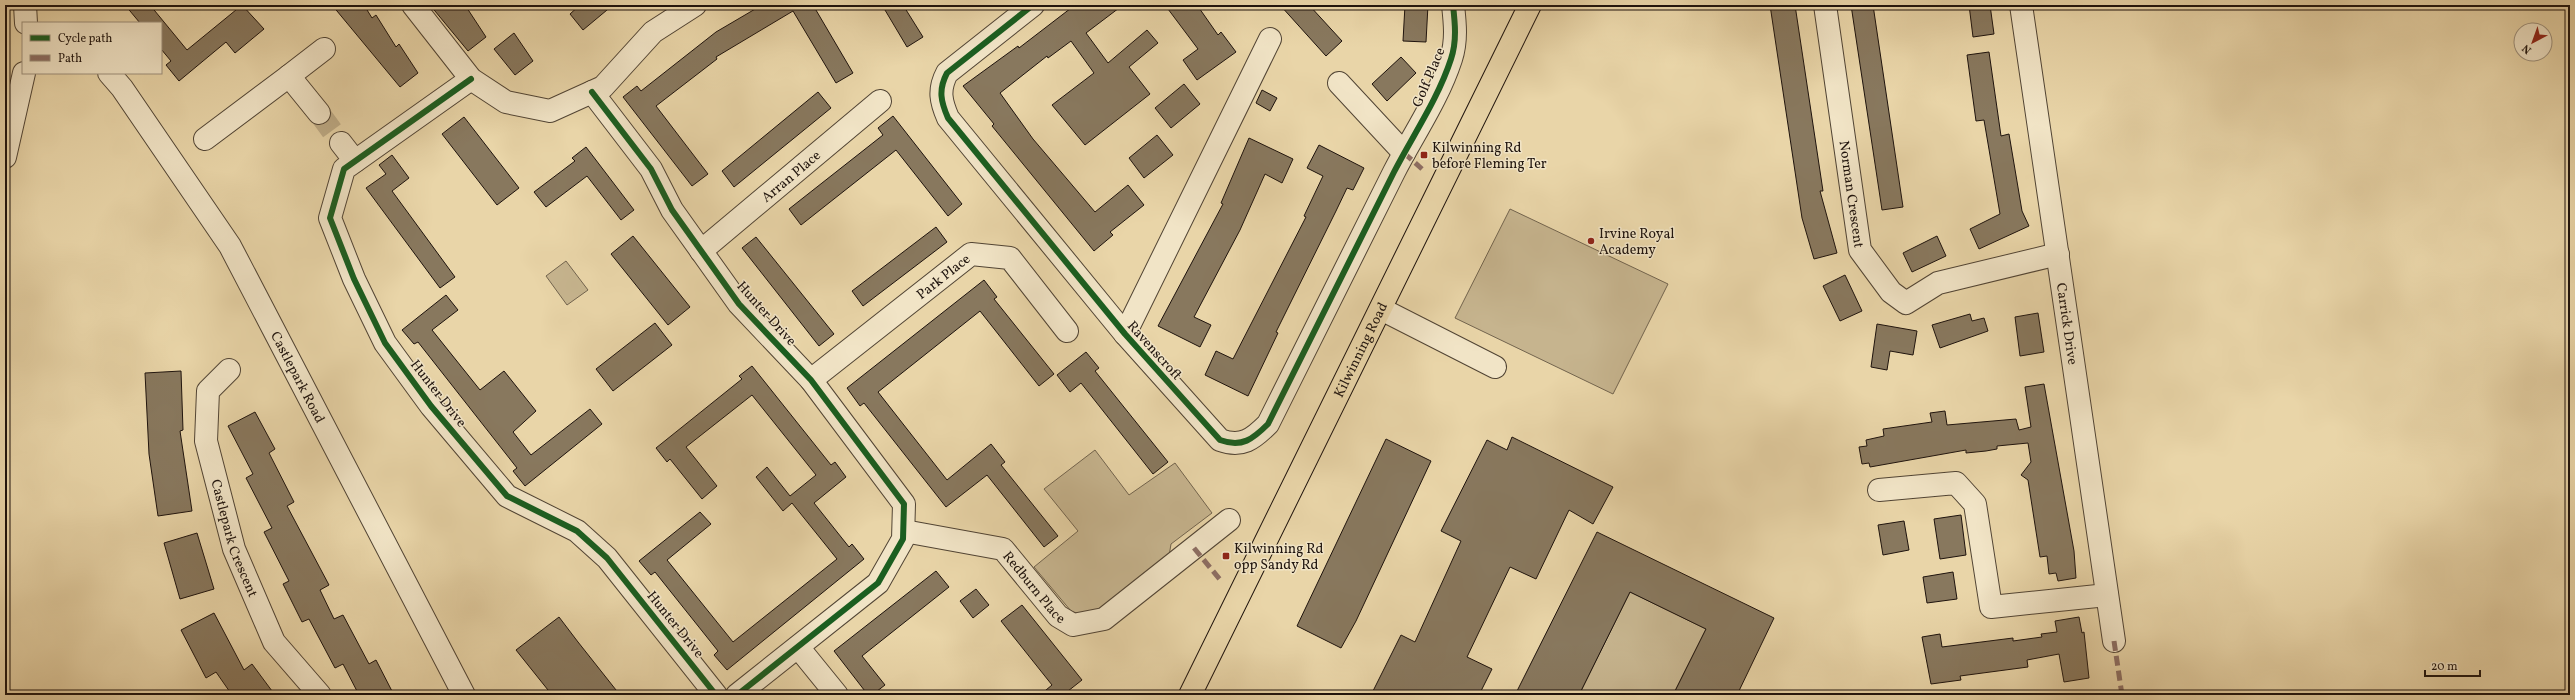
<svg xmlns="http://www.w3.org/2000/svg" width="2575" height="700" font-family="Vollkorn,serif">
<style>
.green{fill:#c6b48e;stroke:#72644e}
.building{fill:#88785e;stroke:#1e130d}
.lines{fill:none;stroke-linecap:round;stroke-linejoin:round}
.minor-tunnel{stroke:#c0ae89;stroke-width:22;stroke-dasharray:22 11;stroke-linecap:butt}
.minor-casing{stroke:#514434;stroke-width:24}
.major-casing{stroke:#1e130d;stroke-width:24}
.minor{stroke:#f1e4c6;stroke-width:22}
.major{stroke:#e9d5a8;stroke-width:22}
.quiet{stroke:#8d6e63;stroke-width:5;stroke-dasharray:10 5;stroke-linecap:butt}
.cycleway-casing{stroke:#f1e4c6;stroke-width:8}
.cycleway{stroke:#1b5e20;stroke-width:6}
.poi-dot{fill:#8f2418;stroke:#f1e4c6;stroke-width:1.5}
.labels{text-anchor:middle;stroke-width:3;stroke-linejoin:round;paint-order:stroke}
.street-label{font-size:14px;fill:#1e130d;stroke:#f1e4c6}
.poi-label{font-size:14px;fill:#1e130d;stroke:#f1e4c6;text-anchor:start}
</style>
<rect width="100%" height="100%" fill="#e9d5a8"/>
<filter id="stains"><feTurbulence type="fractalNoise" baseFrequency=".005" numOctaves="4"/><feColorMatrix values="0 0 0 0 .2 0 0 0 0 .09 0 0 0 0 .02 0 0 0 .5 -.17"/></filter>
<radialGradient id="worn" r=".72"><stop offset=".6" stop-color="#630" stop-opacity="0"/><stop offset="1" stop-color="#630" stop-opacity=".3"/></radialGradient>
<g class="green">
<polygon points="1510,209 1668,284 1613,394 1455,318"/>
<polygon points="566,261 588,290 567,305 546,276"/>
<polygon points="1095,450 1129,495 1175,463 1212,513 1171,544 1169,556 1088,617 1071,611 1034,567 1078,531 1044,489"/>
<polygon points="1630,592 1706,629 1673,695 1579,695"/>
</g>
<g class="building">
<polygon points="125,5 150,5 187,50 242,5 264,29 235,53 226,42 179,81 166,65 171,61 161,49 161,23 140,23"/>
<polygon points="332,5 364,5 372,18 376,15 396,47 399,44 418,73 400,87"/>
<polygon points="430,5 465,5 486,37 468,51"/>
<polygon points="580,5 613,5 583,30 570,14"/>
<polygon points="762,5 813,5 853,73 836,83 793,11 716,57 717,59 656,106 708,174 692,186 623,97 637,86 641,91 716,32"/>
<polygon points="882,5 903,5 923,37 907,47"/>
<polygon points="1075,5 1123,5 1086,33 1108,63 1147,30 1158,43 1129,67 1150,94 1085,145 1052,105 1094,73 1071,41 1048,58 1047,56 1000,93 1033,139 1095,212 1128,185 1144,205 1110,232 1113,235 1094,251 992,126 994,124 963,86 1018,46 1019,48"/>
<polygon points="1165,5 1197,5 1218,35 1221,32 1236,52 1197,80 1183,60 1198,49"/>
<polygon points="1280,5 1309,5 1342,41 1326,56"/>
<polygon points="1405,5 1428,5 1426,42 1403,41"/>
<polygon points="1770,5 1795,5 1823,191 1820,191 1837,253 1814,259 1802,218"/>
<polygon points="1851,5 1873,5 1903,207 1882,210"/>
<polygon points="1969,5 1990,5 1994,34 1973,37"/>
<polygon points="514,33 533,61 515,75 494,49"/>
<polygon points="1989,52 2001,136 2009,134 2022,211 2029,226 1979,249 1970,229 2000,214 1984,120 1976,121 1967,55"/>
<polygon points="1401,57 1416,73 1387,101 1372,84"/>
<polygon points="1184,84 1200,104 1171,128 1155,108"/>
<polygon points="1262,90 1277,98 1270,111 1256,103"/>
<polygon points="818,92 831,108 734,187 722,171"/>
<polygon points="893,116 962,204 948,216 896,150 801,225 789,209 883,135 878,128"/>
<polygon points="464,117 519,188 497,205 442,134"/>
<polygon points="1157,135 1173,155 1144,178 1129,158"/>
<polygon points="1249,138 1293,159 1282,183 1265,174 1240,230 1194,317 1211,325 1200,347 1158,326 1223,204 1221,203"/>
<polygon points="1319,145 1364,168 1353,190 1347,188 1336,211 1276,332 1278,333 1248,396 1205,375 1216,351 1233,359 1306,217 1304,216 1323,176 1307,168"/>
<polygon points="586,147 634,210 621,220 587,176 546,207 534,192 575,161 572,158"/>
<polygon points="392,155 409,178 392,191 455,277 440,288 366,188 386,174 379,165"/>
<polygon points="936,227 947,242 863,306 852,291"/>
<polygon points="633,236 690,307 668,325 611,254"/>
<polygon points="1937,236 1946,256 1912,272 1903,253"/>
<polygon points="756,237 834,334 819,346 742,248"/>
<polygon points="1845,275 1862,311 1840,321 1823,286"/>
<polygon points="984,280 997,297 994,299 1054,374 1039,386 980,311 878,392 947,480 991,444 1005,462 1001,465 1058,536 1044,547 987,475 946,507 864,403 860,406 847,388"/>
<polygon points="446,295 458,310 432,330 480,390 504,371 536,411 513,432 531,455 590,409 602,424 525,486 513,471 517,468 418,342 414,344 402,330"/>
<polygon points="2038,313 2044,352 2020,356 2015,317"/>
<polygon points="1970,314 1972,321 1984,318 1988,331 1940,348 1932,325"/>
<polygon points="655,323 672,345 613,391 596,369"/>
<polygon points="1877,324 1917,331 1913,355 1890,351 1887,370 1871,367"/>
<polygon points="1086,352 1099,368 1095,371 1168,462 1153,474 1081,383 1070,392 1057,375"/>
<polygon points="752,366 831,465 835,462 846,477 814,503 849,547 852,544 864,559 727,670 714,655 718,651 655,572 651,575 639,561 700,512 711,524 667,560 733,642 837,559 792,503 783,511 756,477 767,467 790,496 816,475 752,395 686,447 717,486 702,499 670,459 667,462 656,448 742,379 739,376"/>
<polygon points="181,371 183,430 180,431 192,511 158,516 149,454 145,373"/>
<polygon points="2044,384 2074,551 2076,578 2058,581 2056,573 2049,574 2047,556 2040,557 2028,480 2021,475 2031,462 2028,443 1997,446 1997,449 1986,451 1966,453 1966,450 1870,467 1869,463 1862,464 1859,447 1867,446 1866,440 1884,436 1883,429 1932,422 1930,413 1945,411 1947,425 2016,419 2019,430 2031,427 2025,387"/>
<polygon points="255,412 275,449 269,453 294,502 287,506 329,585 320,590 334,619 343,615 369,664 376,660 394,695 359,695 343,664 335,668 309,619 302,622 283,584 289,581 264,532 272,528 246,478 253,474 228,426"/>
<polygon points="1512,437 1613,487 1593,524 1569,510 1536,579 1510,567 1467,657 1492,669 1479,695 1371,695 1401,635 1415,642 1461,541 1441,531 1487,440 1507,450"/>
<polygon points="1386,439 1431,461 1356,621 1341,648 1297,626"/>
<polygon points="1961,515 1966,555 1940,559 1934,519"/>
<polygon points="1904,521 1909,550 1883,555 1878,525"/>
<polygon points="1597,532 1774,618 1737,695 1673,695 1706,629 1630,592 1579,695 1515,695"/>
<polygon points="197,533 214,589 180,599 164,543"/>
<polygon points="936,571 949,587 862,656 885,685 872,695 868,695 834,651"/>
<polygon points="1953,572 1957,599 1927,603 1923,577"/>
<polygon points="976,589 989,605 973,618 960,601"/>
<polygon points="1022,605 1082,680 1063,695 1040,695 1052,685 1001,621"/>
<polygon points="214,613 244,670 252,664 275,695 232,695 216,672 206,678 181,630"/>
<polygon points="559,617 578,642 620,695 552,695 516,650"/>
<polygon points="2079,617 2082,633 2084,632 2089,678 2064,682 2059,654 2027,660 2028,667 1960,676 1961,680 1931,684 1922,637 1940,634 1942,647 2013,638 2013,641 2042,637 2041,634 2057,632 2055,621"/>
</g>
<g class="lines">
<polyline class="minor-tunnel" points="319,113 341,143"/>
<g class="minor-casing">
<g id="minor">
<polyline points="25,5 26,23"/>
<polyline points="413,5 471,79 506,102 550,111 603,87 653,32 695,5"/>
<path d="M1033 5 947 73C938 90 941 102 948 118L1125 334 1220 440C1242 448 1253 439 1268 424 1310 340 1352 256 1394 172 1413 135 1438 99 1451 59 1457 41 1455 23 1453 5"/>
<path id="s1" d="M1825 5 1860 250 1891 292 1906 303 1938 283 2058 254"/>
<path id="s2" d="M2021 5 2114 641"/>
<path id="s3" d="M109 73 122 88 230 246 464 695"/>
<polyline points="289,76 324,49"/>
<polyline points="471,79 344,169 330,218 354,279 385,343 431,406 507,496 577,531 607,558 716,695"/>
<polyline points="1339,83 1404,153"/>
<polyline points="592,92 651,169 672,210 739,304 811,380 904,504 903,539 878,583 737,695"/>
<polyline points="205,139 289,76 319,113"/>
<polyline points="341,143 355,161"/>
<polyline points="5,157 24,73"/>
<path id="s4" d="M701 251 880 101"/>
<polyline points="1381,309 1495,367"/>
<polyline points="1125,334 1270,39"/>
<path id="s5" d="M229 370 208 391 206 441 234 549 274 642 320 695"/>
<path id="s6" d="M811 380 971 254 1010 258 1067 331"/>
<polyline points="1879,490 1956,483 1975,504 1991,607 2107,595"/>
<path id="s7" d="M904 531 1003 549 1058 616 1073 625 1104 619 1229 520"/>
<polyline points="798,647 837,695"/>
</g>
</g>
<g class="major-casing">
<g id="major">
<path id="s8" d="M1190 695 1530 5"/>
</g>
</g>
<use href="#minor" class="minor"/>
<use href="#major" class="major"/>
<g class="quiet">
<polyline points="1404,153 1422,169"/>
<polyline points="1194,548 1222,582"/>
<polyline points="2114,641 2122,695"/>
</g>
<g class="cycleway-casing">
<g id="cycleway">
<path d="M1033 5 947 73C938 90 941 102 948 118L1125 334 1220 440C1242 448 1253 439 1268 424 1310 340 1352 256 1394 172 1413 135 1438 99 1451 59 1457 41 1455 23 1453 5"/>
<polyline points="471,79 344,169 330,218 354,279 385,343 431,406 507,496 577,531 607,558 716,695"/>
<polyline points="592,92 651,169 672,210 739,304 811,380 904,504 903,539 878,583 737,695"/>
</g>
</g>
<use href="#cycleway" class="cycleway"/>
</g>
<g class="poi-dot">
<rect x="1420" y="151" width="8" height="8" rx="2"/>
<circle cx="1591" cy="241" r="4"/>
<rect x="1222" y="552" width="8" height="8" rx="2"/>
</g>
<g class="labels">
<g class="street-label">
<text transform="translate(1428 77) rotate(-67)" y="5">Golf Place</text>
<text dy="5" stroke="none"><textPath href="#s4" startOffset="117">Arran Place</textPath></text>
<text dy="5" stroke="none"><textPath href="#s1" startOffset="191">Norman Crescent</textPath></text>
<text dy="5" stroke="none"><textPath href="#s6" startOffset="168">Park Place</textPath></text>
<text transform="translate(767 313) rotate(48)" y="5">Hunter Drive</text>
<text dy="5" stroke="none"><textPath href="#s2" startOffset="322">Carrick Drive</textPath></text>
<text transform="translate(1155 350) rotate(48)" y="5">Ravenscroft</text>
<text dy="5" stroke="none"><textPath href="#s8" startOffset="385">Kilwinning Road</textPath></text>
<text dy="5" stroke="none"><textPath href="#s3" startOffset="359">Castlepark Road</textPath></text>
<text transform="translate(439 393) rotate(52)" y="5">Hunter Drive</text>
<text dy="5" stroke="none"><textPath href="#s5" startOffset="181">Castlepark Crescent</textPath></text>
<text dy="5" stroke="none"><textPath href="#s7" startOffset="150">Redburn Place</textPath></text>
<text transform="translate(676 624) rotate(51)" y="5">Hunter Drive</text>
</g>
<g class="poi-label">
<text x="1432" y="152">Kilwinning Rd<tspan x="1432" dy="16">before Fleming Ter</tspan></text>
<text x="1599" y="238">Irvine Royal<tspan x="1599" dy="16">Academy</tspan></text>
<text x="1234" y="553">Kilwinning Rd<tspan x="1234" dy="16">opp Sandy Rd</tspan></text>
</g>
</g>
<rect width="2575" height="700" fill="none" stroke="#e9d5a8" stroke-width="20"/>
<rect x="6" y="6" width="2563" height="688" fill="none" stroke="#1e130d" stroke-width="2"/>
<rect x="10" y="10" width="2555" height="680" fill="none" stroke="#1e130d"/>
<rect x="22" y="22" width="140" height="52" fill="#f1e4c6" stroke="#9d907c"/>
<rect x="30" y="35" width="20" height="6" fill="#1b5e20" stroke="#9d907c"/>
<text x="58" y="42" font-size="12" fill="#1e130d">Cycle path</text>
<rect x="30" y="55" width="20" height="6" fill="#8d6e63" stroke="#9d907c"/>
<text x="58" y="62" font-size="12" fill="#1e130d">Path</text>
<g transform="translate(2533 42) rotate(221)"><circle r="19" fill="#f1e4c6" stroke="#9d907c"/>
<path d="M0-3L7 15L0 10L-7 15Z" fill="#8f2418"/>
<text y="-6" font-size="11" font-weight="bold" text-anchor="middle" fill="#1e130d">N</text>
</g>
<path d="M2425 670v6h55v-6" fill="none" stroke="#1e130d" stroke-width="2"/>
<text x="2431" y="670" font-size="12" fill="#1e130d" stroke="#f1e4c6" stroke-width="3" paint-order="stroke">20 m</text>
<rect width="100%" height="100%" filter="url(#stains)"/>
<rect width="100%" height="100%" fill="url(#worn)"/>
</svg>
